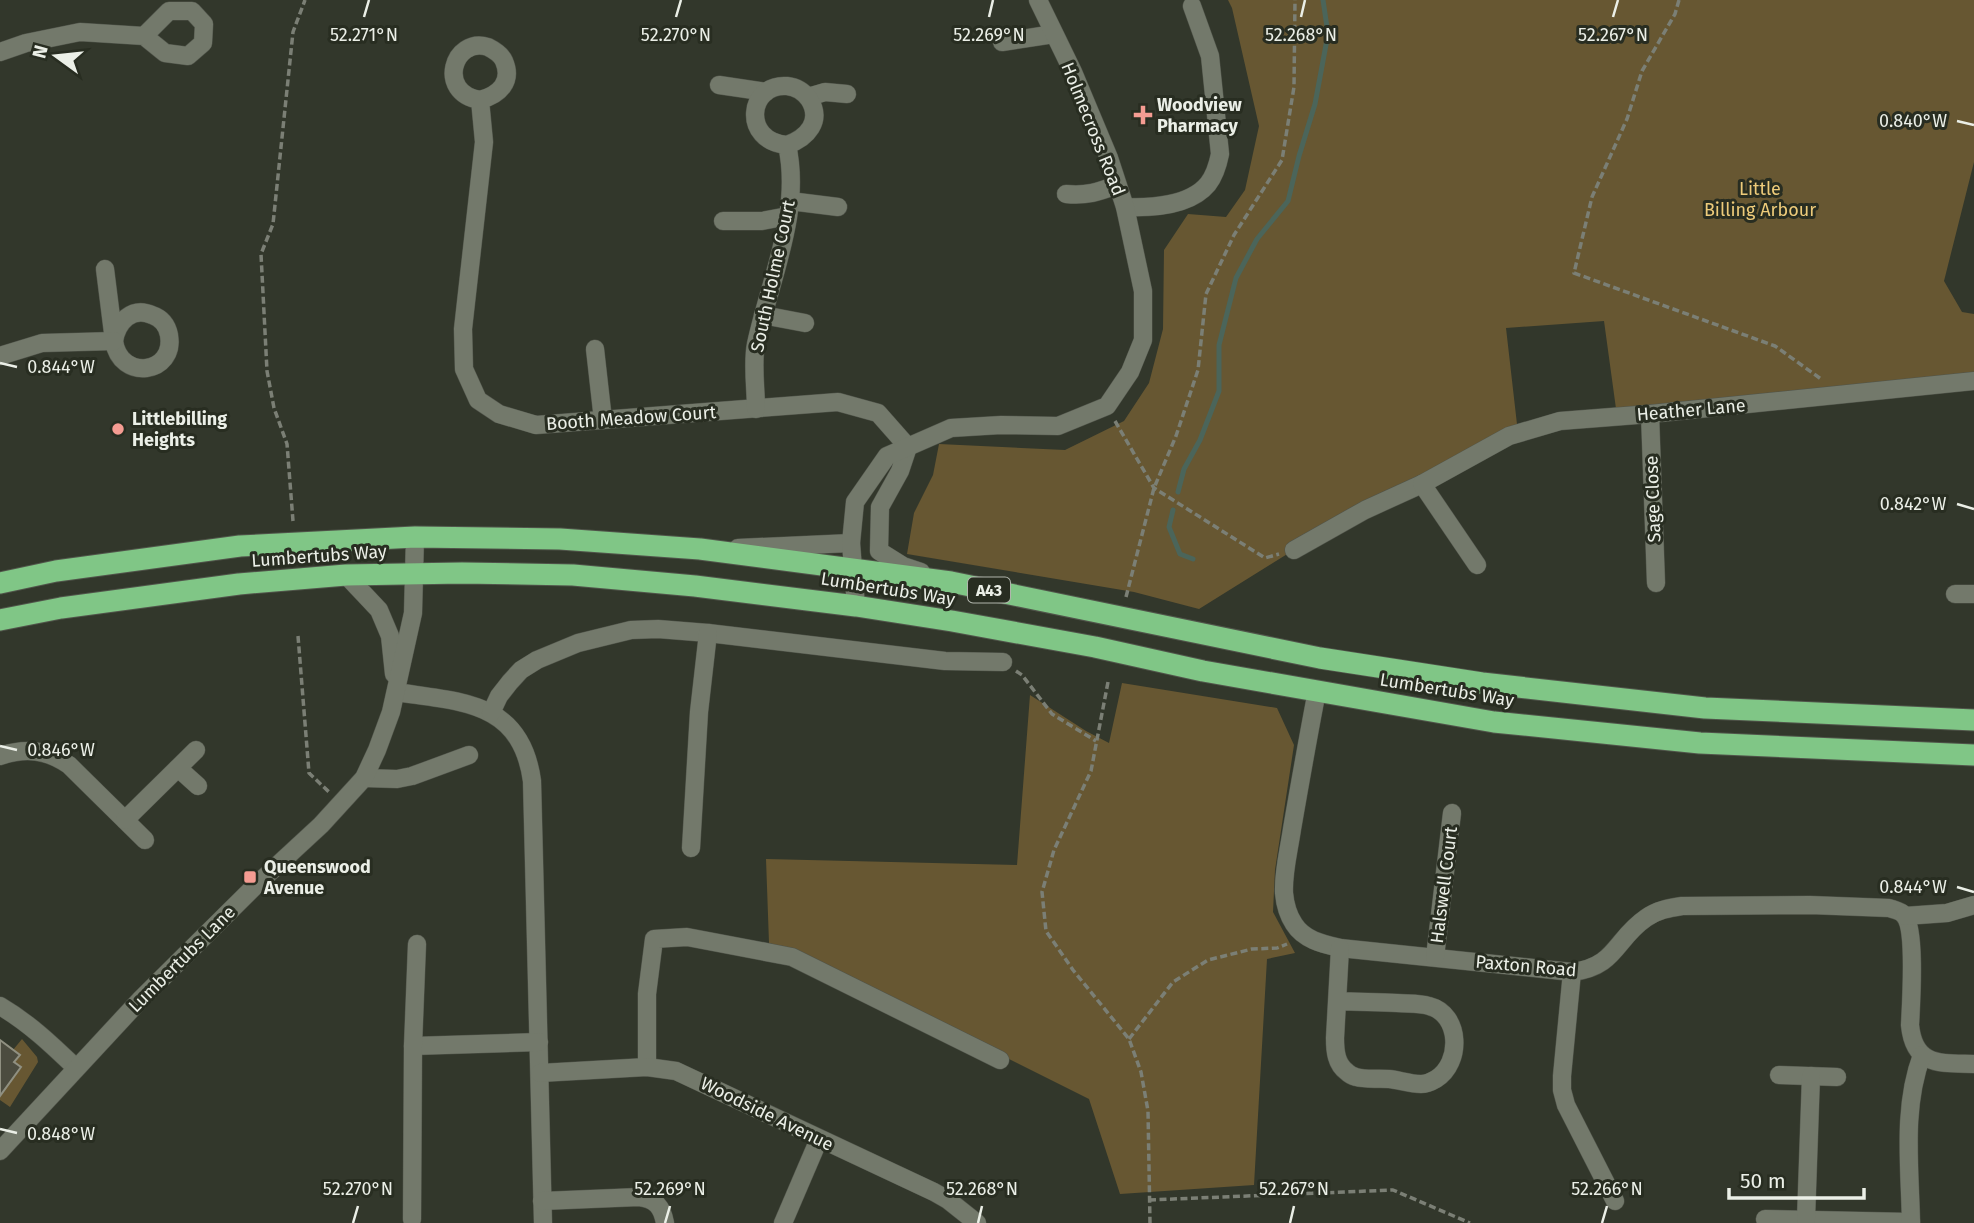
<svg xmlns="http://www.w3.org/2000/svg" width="1974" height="1223" font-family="'Fira Sans',sans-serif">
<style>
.green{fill:#675732}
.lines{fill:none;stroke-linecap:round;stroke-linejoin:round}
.stream{stroke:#4b655a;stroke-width:5}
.building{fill:#4c4c3f;stroke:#909081;stroke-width:2}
.minor-casing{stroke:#50544a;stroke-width:19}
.highway-casing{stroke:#50544a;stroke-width:23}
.path{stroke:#7b7f75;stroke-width:3.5;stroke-dasharray:7 3.5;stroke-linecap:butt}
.minor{stroke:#73796b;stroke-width:18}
.highway{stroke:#80c686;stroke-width:21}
.ticks{fill:none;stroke:#ebefe7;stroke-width:2.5}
.poi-dot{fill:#f59c92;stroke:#282d21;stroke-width:2.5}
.labels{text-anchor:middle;stroke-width:6;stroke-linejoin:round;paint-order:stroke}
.shield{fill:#282d21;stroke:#b0b5ac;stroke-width:2}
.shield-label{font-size:16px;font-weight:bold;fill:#ebefe7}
.poi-label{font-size:18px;font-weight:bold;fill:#ebefe7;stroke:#282d21;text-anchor:start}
.street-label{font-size:18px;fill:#ebefe7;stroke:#282d21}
.park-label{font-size:18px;fill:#edcb7a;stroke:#282d21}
.ticks-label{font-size:18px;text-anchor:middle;fill:#ebefe7;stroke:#282d21;stroke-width:6;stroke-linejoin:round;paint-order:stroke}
</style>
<rect width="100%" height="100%" fill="#32372b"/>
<g class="green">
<polygon points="1228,0 1974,0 1974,162 1944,281 1962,312 1974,314 1974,379 1617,416 1604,321 1506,328 1518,433 1342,520 1199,609 1134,592 907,554 914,513 933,475 939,444 1065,450 1124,421 1149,383 1163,329 1164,250 1188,214 1226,217 1245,190 1259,126 1232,8"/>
<polygon points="1122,683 1277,708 1294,745 1275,870 1273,912 1295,953 1267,959 1254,1185 1120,1194 1089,1099 793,951 769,943 766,859 1017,865 1030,695 1086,731 1109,743"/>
<polygon points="22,1039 37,1057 38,1062 10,1107 0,1100 0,1080 8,1085 21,1068 14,1062 19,1055 13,1050"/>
</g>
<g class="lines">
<g class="stream">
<polyline points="1178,492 1184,469 1200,440 1219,391 1219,345 1236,278 1257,239 1288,201 1299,156 1315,104 1328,34 1323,0"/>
<polyline points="1173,510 1169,527 1180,554 1193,559"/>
</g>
</g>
<polygon class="building" points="0,1040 20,1055 14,1062 21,1067 0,1096"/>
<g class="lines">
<g class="minor-casing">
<g id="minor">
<polyline points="1002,42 1054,34"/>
<polyline points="0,52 26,43 80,32 144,36 165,53 188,56 203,43 204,24 192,11 169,11 144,36"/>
<polyline points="719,85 766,92"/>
<polyline points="808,97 825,92 847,94"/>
<path d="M480 100C499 95 513 82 504 61 501 54 494 50 488 47 453 36 436 93 480 100L484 142 463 329 464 369 478 400 499 414 536 425 838 402 878 413 908 447"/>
<path d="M1066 194C1087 196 1098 192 1117 185"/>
<polyline points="790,201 838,207"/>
<path d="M1125 207C1150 208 1190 206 1208 184 1215 175 1218 164 1220 154L1210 56 1192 6"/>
<polyline points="723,221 762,221 788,216"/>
<path d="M105 269 114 341C120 382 176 374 169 335 167 325 161 318 152 315 132 306 117 322 114 341"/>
<polyline points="763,315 805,323"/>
<polyline points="595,349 603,420"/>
<polyline points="0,356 42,343 114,341"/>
<path d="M756 409C756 389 752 363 756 344 770 279 802 212 787 145 741 141 748 83 787 86 796 87 804 92 809 99 823 121 807 138 787 145"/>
<polyline points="1650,414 1656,583"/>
<polyline points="908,447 900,471 880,507 879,551 903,566 921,572"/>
<polyline points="738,548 851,543"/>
<polyline points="1294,550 1365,510 1422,484"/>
<polyline points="1477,565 1422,484 1509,436 1560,421 1650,414 1974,381"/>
<polyline points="346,575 379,610 390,636 394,674"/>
<polyline points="1955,594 1974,594"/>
<polyline points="856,606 851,543 855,502 887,456 951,428 1001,425 1058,426 1107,406 1130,372 1143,340 1143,291 1125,207 1109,158 1073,72 1038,0"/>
<path d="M1317 691C1308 737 1300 783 1292 829 1289 850 1283 872 1284 893 1285 904 1288 915 1294 924 1304 940 1323 944 1340 948L1572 972C1616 967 1615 939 1646 918 1657 910 1669 908 1682 906L1810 905 1889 908C1895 910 1901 911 1904 915 1916 928 1911 1005 1910 1025 1914 1067 1941 1063 1974 1064"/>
<path d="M396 692C462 702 521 701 532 781L543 1223"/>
<polyline points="491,713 499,696 510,682 521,670 537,660 578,643 631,630 658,629 708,633 945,661 1003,662"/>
<path d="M0 756C26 747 47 750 69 765L145 840"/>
<polyline points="178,768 198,786"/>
<polyline points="364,778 397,779 412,776 469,755"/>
<polyline points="125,820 196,750"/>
<polyline points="691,848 699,712 708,633"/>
<polyline points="1905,916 1947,913 1974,905"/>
<polyline points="1435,957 1452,813"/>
<polyline points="1572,972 1562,1076 1562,1090 1566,1105 1615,1201"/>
<path d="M1338 1001C1357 1002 1377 1002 1397 1003 1408 1004 1419 1003 1429 1006 1461 1014 1462 1063 1436 1079 1431 1082 1426 1084 1421 1084 1410 1084 1399 1080 1389 1079 1378 1078 1366 1080 1356 1077 1352 1076 1350 1075 1347 1072 1336 1064 1335 1051 1335 1038L1340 948"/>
<path d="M0 1006C29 1023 52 1045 76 1068"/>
<polyline points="413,1046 539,1042"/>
<polyline points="647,1067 647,994 654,939 687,937 792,957 1000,1060"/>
<polyline points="540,1073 647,1067 676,1071 934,1192 948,1200 977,1223"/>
<polyline points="1779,1075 1837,1077"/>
<polyline points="0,1151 140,1000 254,887 321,825 364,778 377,750 391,712 413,613 415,537"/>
<path d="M542 1201 639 1197C656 1199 662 1207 665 1223"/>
<polyline points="412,1219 413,1046 417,944"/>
<polyline points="1765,1219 1911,1222"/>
<polyline points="1806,1219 1811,1076"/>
<polyline points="783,1223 819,1139"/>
<path d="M1911 1223C1910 1167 1902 1108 1922 1055"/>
</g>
</g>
<g class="highway-casing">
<g id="highway">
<polyline points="0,583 56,571 240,546 415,537 560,539 700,549 951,582 1320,658 1482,683 1705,708 1974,720"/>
<polyline points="0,620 61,608 239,584 346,575 462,573 573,575 695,586 856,606 952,621 1095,647 1203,671 1494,722 1700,743 1974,755"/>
</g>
</g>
<g class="path">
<polyline points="1679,0 1675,14 1642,71 1627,119 1592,197 1574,273 1775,346 1821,379"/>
<polyline points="1115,421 1154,488 1265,558 1279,554"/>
<polyline points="293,521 287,444 274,408 267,371 261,254 273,224 293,32 305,0"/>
<polyline points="1126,597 1154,488 1176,436 1198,370 1206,294 1234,235 1282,160 1294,87 1295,0"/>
<polyline points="298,636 309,773 329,792"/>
<polyline points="1016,671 1022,675 1052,714 1096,741"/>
<polyline points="1108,682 1091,771 1054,850 1042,892 1046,931 1073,970 1129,1039 1141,1072 1148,1111 1150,1223"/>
<polyline points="1129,1039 1173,982 1208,960 1252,949 1277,948 1287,944"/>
<polyline points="1149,1200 1393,1190 1470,1223"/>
</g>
<use href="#minor" class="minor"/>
<use href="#highway" class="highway"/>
</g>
<path class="ticks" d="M364 17 369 0M676 17 681 0M989 17 993 0M1301 17 1305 0M1613 17 1618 0M1957 121 1974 125M0 363 17 367M1957 504 1974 509M0 746 17 750M1957 887 1974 892M0 1129 17 1133M353 1223 358 1206M665 1223 670 1206M978 1223 982 1206M1290 1223 1294 1206M1602 1223 1607 1206"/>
<g class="poi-dot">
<path d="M1139.5 104.5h7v7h7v7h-7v7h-7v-7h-7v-7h7z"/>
<circle cx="118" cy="429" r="7"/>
<rect x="243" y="870" width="14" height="14" rx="3.5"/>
</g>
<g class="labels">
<rect class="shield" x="968" y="577.5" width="42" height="25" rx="5"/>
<g class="shield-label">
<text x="989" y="596">A43</text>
</g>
<g class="poi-label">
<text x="1157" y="111">Woodview<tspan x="1157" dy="21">Pharmacy</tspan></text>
<text x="132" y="425">Littlebilling<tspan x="132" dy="21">Heights</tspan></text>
<text x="264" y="873">Queenswood<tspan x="264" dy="21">Avenue</tspan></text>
</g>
<g class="street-label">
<text transform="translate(1093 129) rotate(68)" y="6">Holmecross Road</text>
<text transform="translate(773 276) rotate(-78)" y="6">South Holme Court</text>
<text transform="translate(1691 410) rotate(-5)" y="6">Heather Lane</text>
<text transform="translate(631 418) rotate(-4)" y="6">Booth Meadow Court</text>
<text transform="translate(1653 499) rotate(-92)" y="6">Sage Close</text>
<text transform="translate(319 556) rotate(-4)" y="6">Lumbertubs Way</text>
<text transform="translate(888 589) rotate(9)" y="6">Lumbertubs Way</text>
<text transform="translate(1447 690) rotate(9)" y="6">Lumbertubs Way</text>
<text transform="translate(1444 885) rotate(-83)" y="6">Halswell Court</text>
<text transform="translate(182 959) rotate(-45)" y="6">Lumbertubs Lane</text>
<text transform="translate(1526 966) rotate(5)" y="6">Paxton Road</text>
<text transform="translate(767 1114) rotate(26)" y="6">Woodside Avenue</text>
</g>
<g class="park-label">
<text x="1760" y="195">Little<tspan x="1760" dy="21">Billing Arbour</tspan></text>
</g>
</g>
<g class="ticks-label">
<text x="364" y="41">52.271°N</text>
<text x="676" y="41">52.270°N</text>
<text x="989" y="41">52.269°N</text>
<text x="1301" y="41">52.268°N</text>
<text x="1613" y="41">52.267°N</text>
<text x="1913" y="127">0.840°W</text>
<text x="61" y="373">0.844°W</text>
<text x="1913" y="510">0.842°W</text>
<text x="61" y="756">0.846°W</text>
<text x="1913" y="893">0.844°W</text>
<text x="61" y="1140">0.848°W</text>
<text x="358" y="1195">52.270°N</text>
<text x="670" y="1195">52.269°N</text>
<text x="982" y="1195">52.268°N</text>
<text x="1294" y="1195">52.267°N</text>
<text x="1607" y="1195">52.266°N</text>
</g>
<g transform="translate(56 56) rotate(285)" stroke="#282d21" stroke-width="5" paint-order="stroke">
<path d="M0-5L12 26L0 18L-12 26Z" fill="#ebefe7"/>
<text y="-10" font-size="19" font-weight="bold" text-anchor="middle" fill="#ebefe7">N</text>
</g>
<path d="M1729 1188v10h135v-10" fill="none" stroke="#ebefe7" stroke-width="3.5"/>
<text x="1740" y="1188" font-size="21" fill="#ebefe7" stroke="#282d21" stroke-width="5" paint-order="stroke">50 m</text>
</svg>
